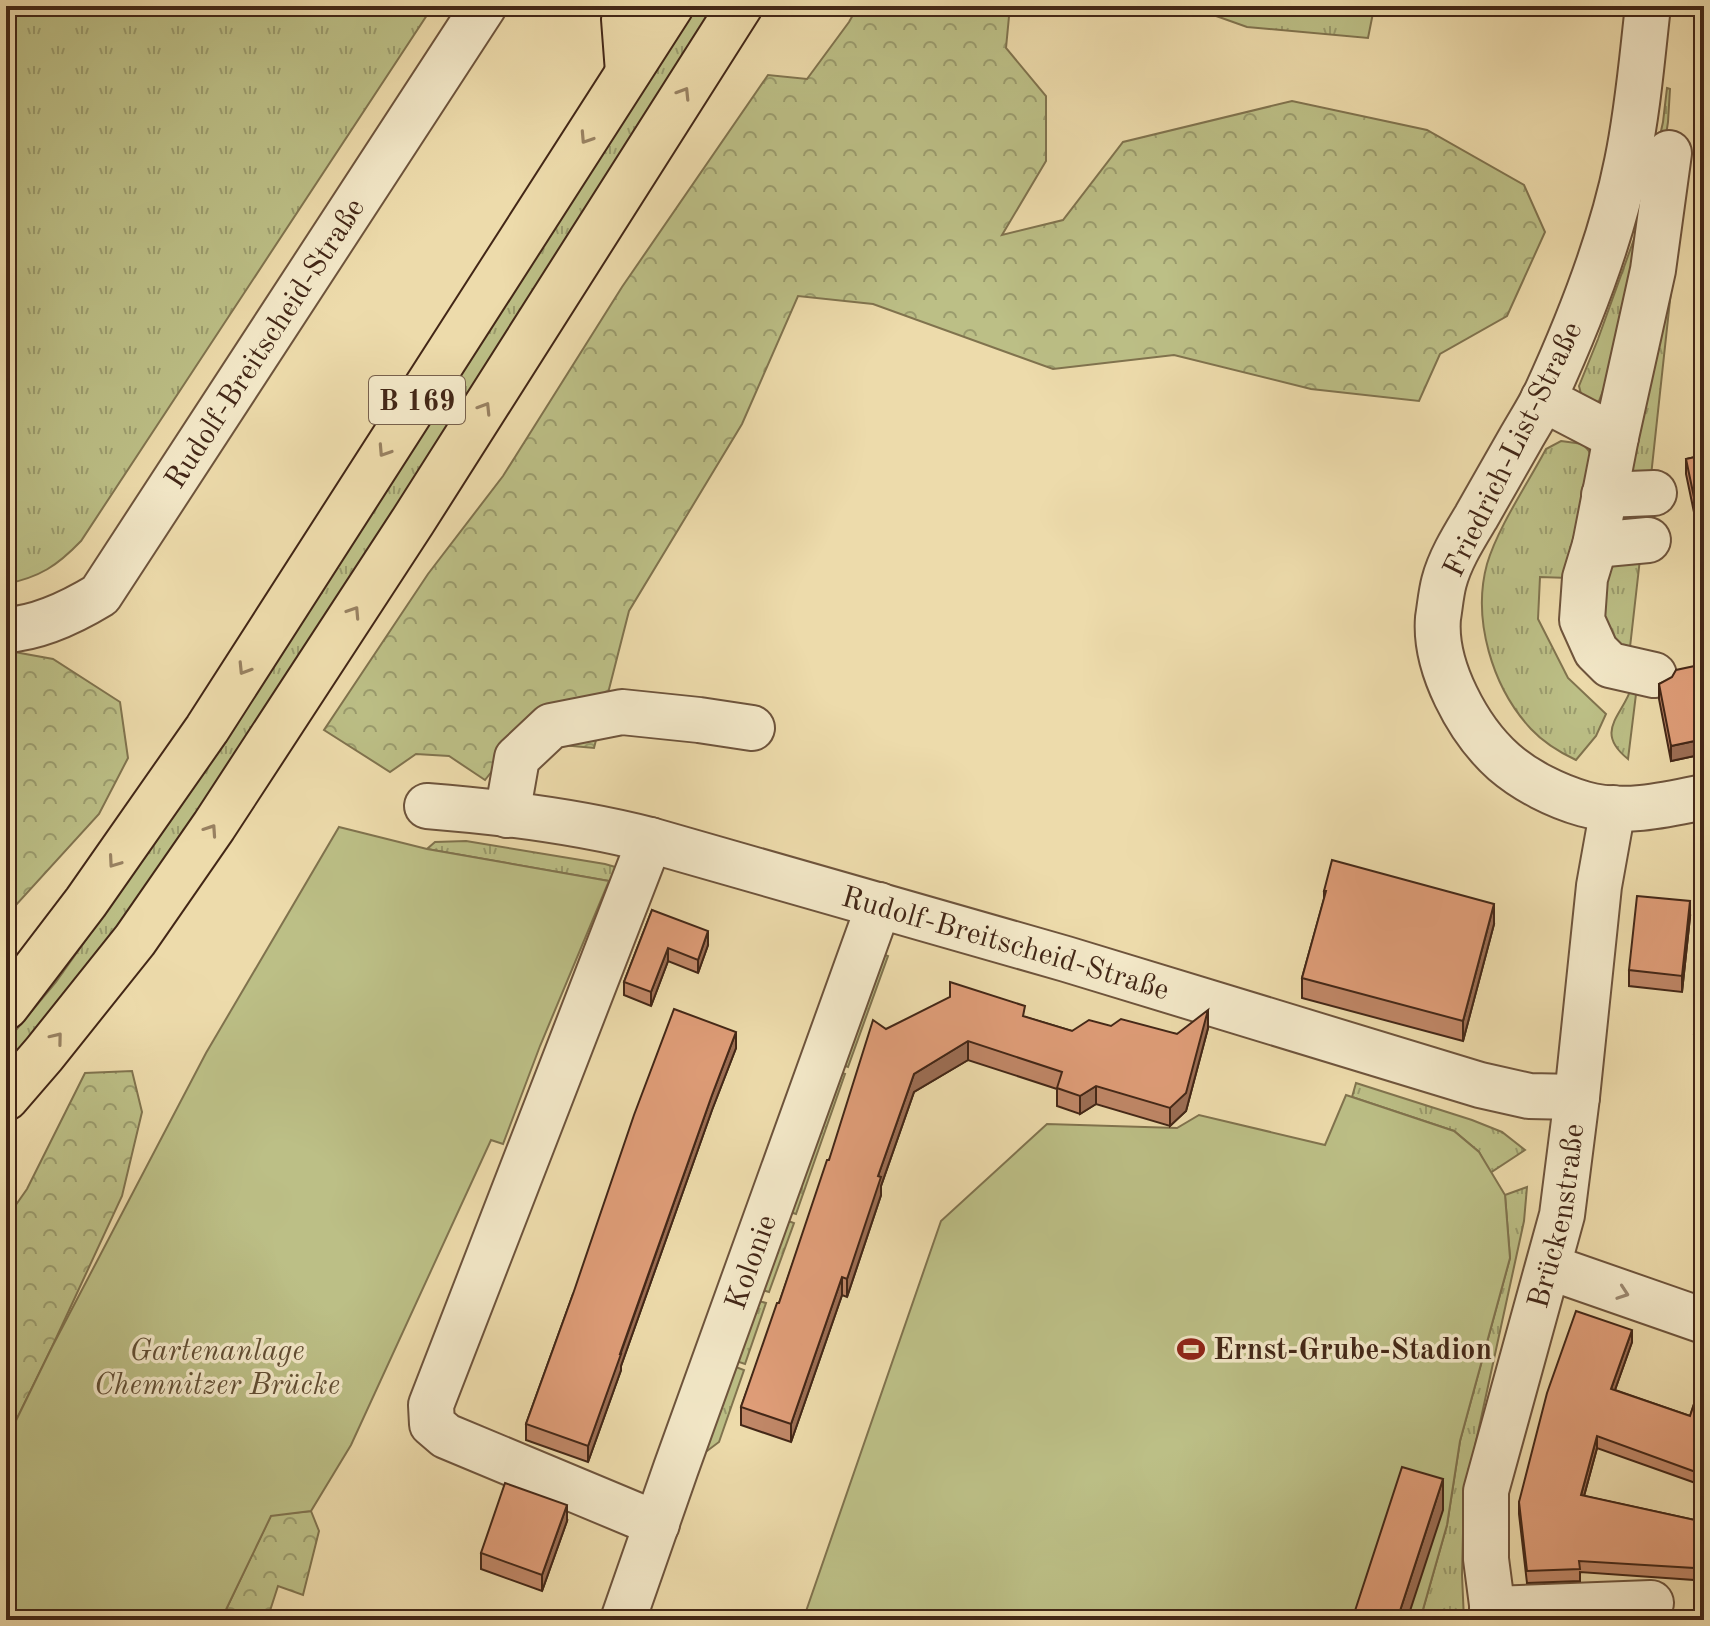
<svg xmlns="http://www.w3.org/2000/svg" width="1710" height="1626" font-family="'Old Standard TT',serif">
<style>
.grass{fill:url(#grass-tufts);stroke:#80734e;stroke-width:2}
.forest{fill:url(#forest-crowns);stroke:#80734e;stroke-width:2}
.garden{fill:#bcbf86;stroke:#80734e;stroke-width:2}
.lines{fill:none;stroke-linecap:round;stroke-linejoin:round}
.minor-casing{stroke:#6e543c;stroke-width:48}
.highway-casing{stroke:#432717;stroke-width:48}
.minor{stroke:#f3e8c8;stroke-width:44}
.highway{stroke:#eddbab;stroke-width:44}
.wall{fill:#c08767;stroke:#432717;stroke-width:2}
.shaded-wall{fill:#9c6e54;stroke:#432717;stroke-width:2}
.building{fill:#df9d78;stroke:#432717;stroke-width:2}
.oneway{stroke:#988161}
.oneway2{stroke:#9b8870}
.labels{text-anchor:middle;stroke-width:7;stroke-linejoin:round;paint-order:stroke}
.shield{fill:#f3e8c8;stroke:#78614c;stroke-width:2}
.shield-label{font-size:28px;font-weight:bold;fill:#432717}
.street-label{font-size:30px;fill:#432717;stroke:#f3e8c8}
.poi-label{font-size:30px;font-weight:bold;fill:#432717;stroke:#f3e8c8;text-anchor:start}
.park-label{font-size:30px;font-style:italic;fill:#614d33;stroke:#f3e8c8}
</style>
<defs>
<pattern id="grass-tufts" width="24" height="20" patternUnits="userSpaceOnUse" patternTransform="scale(2)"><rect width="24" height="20" fill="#bcbf86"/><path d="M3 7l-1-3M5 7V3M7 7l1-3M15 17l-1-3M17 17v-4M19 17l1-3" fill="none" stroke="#9a9b6d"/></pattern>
<pattern id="forest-crowns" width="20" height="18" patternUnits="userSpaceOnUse" patternTransform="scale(2)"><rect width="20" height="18" fill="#bcbf86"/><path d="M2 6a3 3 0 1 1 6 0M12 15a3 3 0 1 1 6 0" fill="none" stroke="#9a9b6d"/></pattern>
</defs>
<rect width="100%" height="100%" fill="#eddbab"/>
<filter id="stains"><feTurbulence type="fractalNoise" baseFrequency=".0025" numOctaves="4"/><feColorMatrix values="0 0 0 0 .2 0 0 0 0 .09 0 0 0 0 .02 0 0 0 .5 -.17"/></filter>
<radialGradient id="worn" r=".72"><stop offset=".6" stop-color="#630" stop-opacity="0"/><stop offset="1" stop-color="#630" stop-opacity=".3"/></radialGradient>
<g class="grass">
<path d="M17 6H433L81 541C57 566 40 577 6 584V29L20 8Z"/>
<polygon points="692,6 716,6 196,823 64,996 6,1068 6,1042 56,982 180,807 245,711"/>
<polygon points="1188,6 1341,6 1373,13 1368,38 1247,27"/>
<polygon points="1667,88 1670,89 1668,122 1653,223 1618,352 1599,401 1592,405 1581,394 1579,386 1598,339 1642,217 1663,122"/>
<polygon points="1672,282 1650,485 1627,486"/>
<path d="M1561 441 1583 444 1589 451 1592 459 1569 578 1540 577 1538 619 1568 678 1606 714 1596 736 1576 760C1559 752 1544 743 1531 729 1492 687 1472 619 1487 564 1498 527 1528 483 1546 449Z"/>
<polygon points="1641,550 1629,656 1612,642 1596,611 1602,569"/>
<path d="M1632 686H1637L1628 759C1593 731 1623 716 1632 686Z"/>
<polygon points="466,841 605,864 619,868 621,875 609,881 427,849 435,842"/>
<polygon points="877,952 888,956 848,1067 837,1063"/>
<polygon points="833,1070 845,1074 796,1214 784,1210"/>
<polygon points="1356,1083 1472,1120 1502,1132 1525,1150 1490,1173 1479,1152 1454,1131 1352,1097"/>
<polygon points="1527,1187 1524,1221 1475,1446 1463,1533 1462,1575 1464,1620 1420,1620 1447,1525 1460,1441 1510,1258 1505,1195"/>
<polygon points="780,1218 794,1223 769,1292 756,1288"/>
<polygon points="752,1299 766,1303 745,1364 730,1359"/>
<polygon points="728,1364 744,1370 719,1442 703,1454"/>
</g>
<g class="forest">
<polygon points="858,6 1010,6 1006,48 1046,96 1046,161 1002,235 1063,220 1123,142 1292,101 1427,130 1524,185 1545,232 1507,316 1440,354 1419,401 1311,389 1174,355 1053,369 873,304 798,296 742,424 629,611 594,748 516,741 485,780 449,756 416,754 390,772 324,730 428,574 503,476 622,287 768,75 807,79 849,22"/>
<polygon points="9,651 53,659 120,702 128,758 99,814 6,916 6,656"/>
<polygon points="132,1071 142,1112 122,1196 52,1347 6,1441 6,1219 27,1189 85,1073"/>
<polygon points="311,1511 319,1531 303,1595 278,1586 267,1620 221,1620 271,1515"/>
</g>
<g class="garden">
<polygon points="339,827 427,849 609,881 540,1046 503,1144 491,1140 351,1445 311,1511 271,1516 221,1620 6,1620 6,1441 52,1347 206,1053"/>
<polygon points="1346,1095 1454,1131 1479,1152 1505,1195 1510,1258 1460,1441 1447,1525 1420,1620 803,1620 941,1221 1047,1124 1177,1128 1199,1115 1325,1145"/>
</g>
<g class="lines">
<g class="minor-casing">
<g id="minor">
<path d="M1648 6C1642 58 1638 110 1627 162 1611 242 1579 322 1545 396 1538 410 1529 424 1521 438 1506 464 1491 491 1476 517 1464 537 1450 559 1444 582 1441 593 1440 606 1438 618 1434 667 1468 730 1504 762 1526 781 1556 796 1584 804 1623 815 1666 805 1704 797"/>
<polyline points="1543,399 1616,437 1595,545 1585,578 1582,620 1596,651 1610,665 1654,675"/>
<polyline points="1616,437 1653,270 1669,153"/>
<polyline points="1604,495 1654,493"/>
<polyline points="1595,545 1648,540"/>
<path id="s1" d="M6 630C39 628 72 612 100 595L484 6"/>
<path id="s2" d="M427 806C502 812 577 821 650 840L1066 959 1480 1085 1529 1096 1577 1097"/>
<polyline points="507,815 517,758 551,726 622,712 699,720 752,728"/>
<polyline points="650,840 431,1405 432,1424 446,1436 657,1524"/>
<polyline points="1549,1267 1704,1321"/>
<polyline points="1492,1609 1651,1603"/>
<path id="s3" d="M623 1620 676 1468 879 905"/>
<path id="s4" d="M1494 1620 1486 1559V1491L1562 1215 1577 1097 1599 886 1613 808"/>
</g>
</g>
<g class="highway-casing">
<g id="highway">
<polyline points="628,72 624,19 630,6"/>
<polyline points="6,1007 86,902 207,729 671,6"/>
<polyline points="6,1098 44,1054 135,940 214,826 413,521 740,6"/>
</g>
</g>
<use href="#minor" class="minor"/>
<use href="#highway" class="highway"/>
</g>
<g class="wall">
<polygon points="1704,455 1704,560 1686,474 1686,459"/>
<polygon points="1704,664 1704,754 1671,761 1659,699 1659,684"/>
<polygon points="1324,891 1494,924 1463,1041 1302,998 1302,978 1324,899"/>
<polygon points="652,910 708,945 698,973 668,961 651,1006 624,995 624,982"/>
<polygon points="1690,917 1682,992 1629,986 1629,970"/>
<polygon points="1025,1017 1072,1031 1111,1026 1177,1034 1208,1028 1186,1111 1170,1126 1096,1104 1080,1114 1057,1106 1057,1089 968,1060 914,1092 881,1186 881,1195 847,1297 842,1295 791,1442 741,1425 741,1407 779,1303 829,1160 886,1029"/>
<polygon points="1704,1033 1704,1108 1694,1050 1694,1035"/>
<polygon points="736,1048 712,1110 621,1366 621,1370 588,1462 526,1440 526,1424 573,1294"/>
<polygon points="1632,1342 1615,1390 1690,1416 1704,1374 1704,1486 1597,1448 1584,1496 1704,1522 1695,1607 1694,1580 1580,1572 1580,1581 1527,1583 1519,1514 1519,1502"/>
<polygon points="567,1521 542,1591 481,1569 481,1553"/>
</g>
<g class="shaded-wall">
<polygon points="1704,739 1704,754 1671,761 1671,746"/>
<polygon points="1690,901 1690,917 1682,992 1682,976"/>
<polygon points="1494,904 1494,924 1463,1041 1463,1021"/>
<polygon points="708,931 708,945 698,973 698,960"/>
<polygon points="668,948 668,961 651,1006 651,992"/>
<polygon points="1208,1010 1208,1028 1186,1111 1170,1126 1170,1108"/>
<polygon points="736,1032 736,1048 712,1110 621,1366 621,1370 588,1462 588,1446 712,1095"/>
<polygon points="968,1041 968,1060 914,1092 881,1186 881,1195 847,1297 847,1279 878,1176 914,1074"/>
<polygon points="1096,1086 1096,1104 1080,1114 1080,1096"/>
<polygon points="842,1277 842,1295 791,1442 791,1424"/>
<polygon points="1632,1330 1632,1342 1611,1401 1611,1389"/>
<polygon points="1597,1436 1597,1448 1581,1507 1581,1495"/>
<polygon points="1443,1479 1443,1510 1407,1620 1397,1620"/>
<polygon points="567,1505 567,1521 542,1591 542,1575"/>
</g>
<g class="building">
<polygon points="1704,455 1704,545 1686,459"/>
<polygon points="1704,664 1704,739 1671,746 1659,684 1672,677 1676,670"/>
<polygon points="1332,860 1494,904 1463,1021 1302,978 1326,891 1324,891"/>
<polygon points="1637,896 1690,901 1682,976 1629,970"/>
<polygon points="652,910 708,931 698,960 668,948 651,992 624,982"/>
<polygon points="950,982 1025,1006 1023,1016 1072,1031 1089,1020 1111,1026 1121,1019 1177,1034 1208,1010 1186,1093 1170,1108 1096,1086 1080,1096 1057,1088 1062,1072 968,1041 914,1074 878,1176 881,1177 847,1279 842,1277 791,1424 741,1407 777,1303 779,1303 827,1160 829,1160 873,1020 886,1029 950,997"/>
<polygon points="674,1009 736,1032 712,1095 620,1354 621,1354 588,1446 526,1424 573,1294 634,1115"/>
<polygon points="1704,1033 1704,1093 1694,1035"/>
<polygon points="1576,1311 1632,1330 1611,1389 1690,1416 1704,1374 1704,1475 1597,1436 1581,1495 1704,1522 1704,1620 1688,1620 1696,1606 1694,1568 1579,1561 1580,1569 1527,1571 1519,1502 1547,1393"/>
<polygon points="1402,1467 1443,1479 1397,1620 1352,1620"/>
<polygon points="505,1483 567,1505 542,1575 481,1553"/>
</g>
<defs><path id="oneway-chevron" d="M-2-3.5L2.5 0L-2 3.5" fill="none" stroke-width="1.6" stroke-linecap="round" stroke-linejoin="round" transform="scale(2)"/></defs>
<g class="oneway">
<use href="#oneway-chevron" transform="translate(684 93) rotate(-58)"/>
<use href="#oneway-chevron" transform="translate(586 138) rotate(123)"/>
<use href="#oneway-chevron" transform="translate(485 408) rotate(-58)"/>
<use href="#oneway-chevron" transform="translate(384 451) rotate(123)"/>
<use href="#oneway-chevron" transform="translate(354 612) rotate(-57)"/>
<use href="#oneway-chevron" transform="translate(244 669) rotate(122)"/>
<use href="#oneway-chevron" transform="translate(211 830) rotate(-56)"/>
<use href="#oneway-chevron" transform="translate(114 862) rotate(125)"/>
<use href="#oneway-chevron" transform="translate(57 1038) rotate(-51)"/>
</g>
<use class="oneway2" href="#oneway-chevron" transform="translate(1623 1293) rotate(19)"/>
<defs>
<g id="stadium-bare" transform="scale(2.16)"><path d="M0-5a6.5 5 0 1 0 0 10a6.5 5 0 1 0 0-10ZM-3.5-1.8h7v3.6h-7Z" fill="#8f2418" stroke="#f3e8c8" stroke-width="2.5" paint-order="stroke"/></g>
</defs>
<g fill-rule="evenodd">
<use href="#stadium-bare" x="1191" y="1349"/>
</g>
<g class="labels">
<rect class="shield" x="369" y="376" width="96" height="48" rx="6"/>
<g class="shield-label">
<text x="417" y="410">B 169</text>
</g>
<g class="street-label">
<text dy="10" stroke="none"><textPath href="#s1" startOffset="402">Rudolf-Breitscheid-Straße</textPath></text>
<text transform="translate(1512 449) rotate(-64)" y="10">Friedrich-List-Straße</text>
<text dy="10" stroke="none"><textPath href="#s2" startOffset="596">Rudolf-Breitscheid-Straße</textPath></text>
<text dy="10" stroke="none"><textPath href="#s4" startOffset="414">Brückenstraße</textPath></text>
<text dy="10" stroke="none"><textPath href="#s3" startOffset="380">Kolonie</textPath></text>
</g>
<g class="poi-label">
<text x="1213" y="1359">Ernst-Grube-Stadion</text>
</g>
<g class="park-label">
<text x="217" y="1360">Gartenanlage<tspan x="217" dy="34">Chemnitzer Brücke</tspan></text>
</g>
</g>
<rect width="1710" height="1626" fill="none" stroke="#eddbab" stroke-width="32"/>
<rect x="8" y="8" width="1694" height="1610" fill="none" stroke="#432717" stroke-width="4"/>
<rect x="16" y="16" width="1678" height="1594" fill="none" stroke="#432717" stroke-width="2"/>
<rect width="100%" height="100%" filter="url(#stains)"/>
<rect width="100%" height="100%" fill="url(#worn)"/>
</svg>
